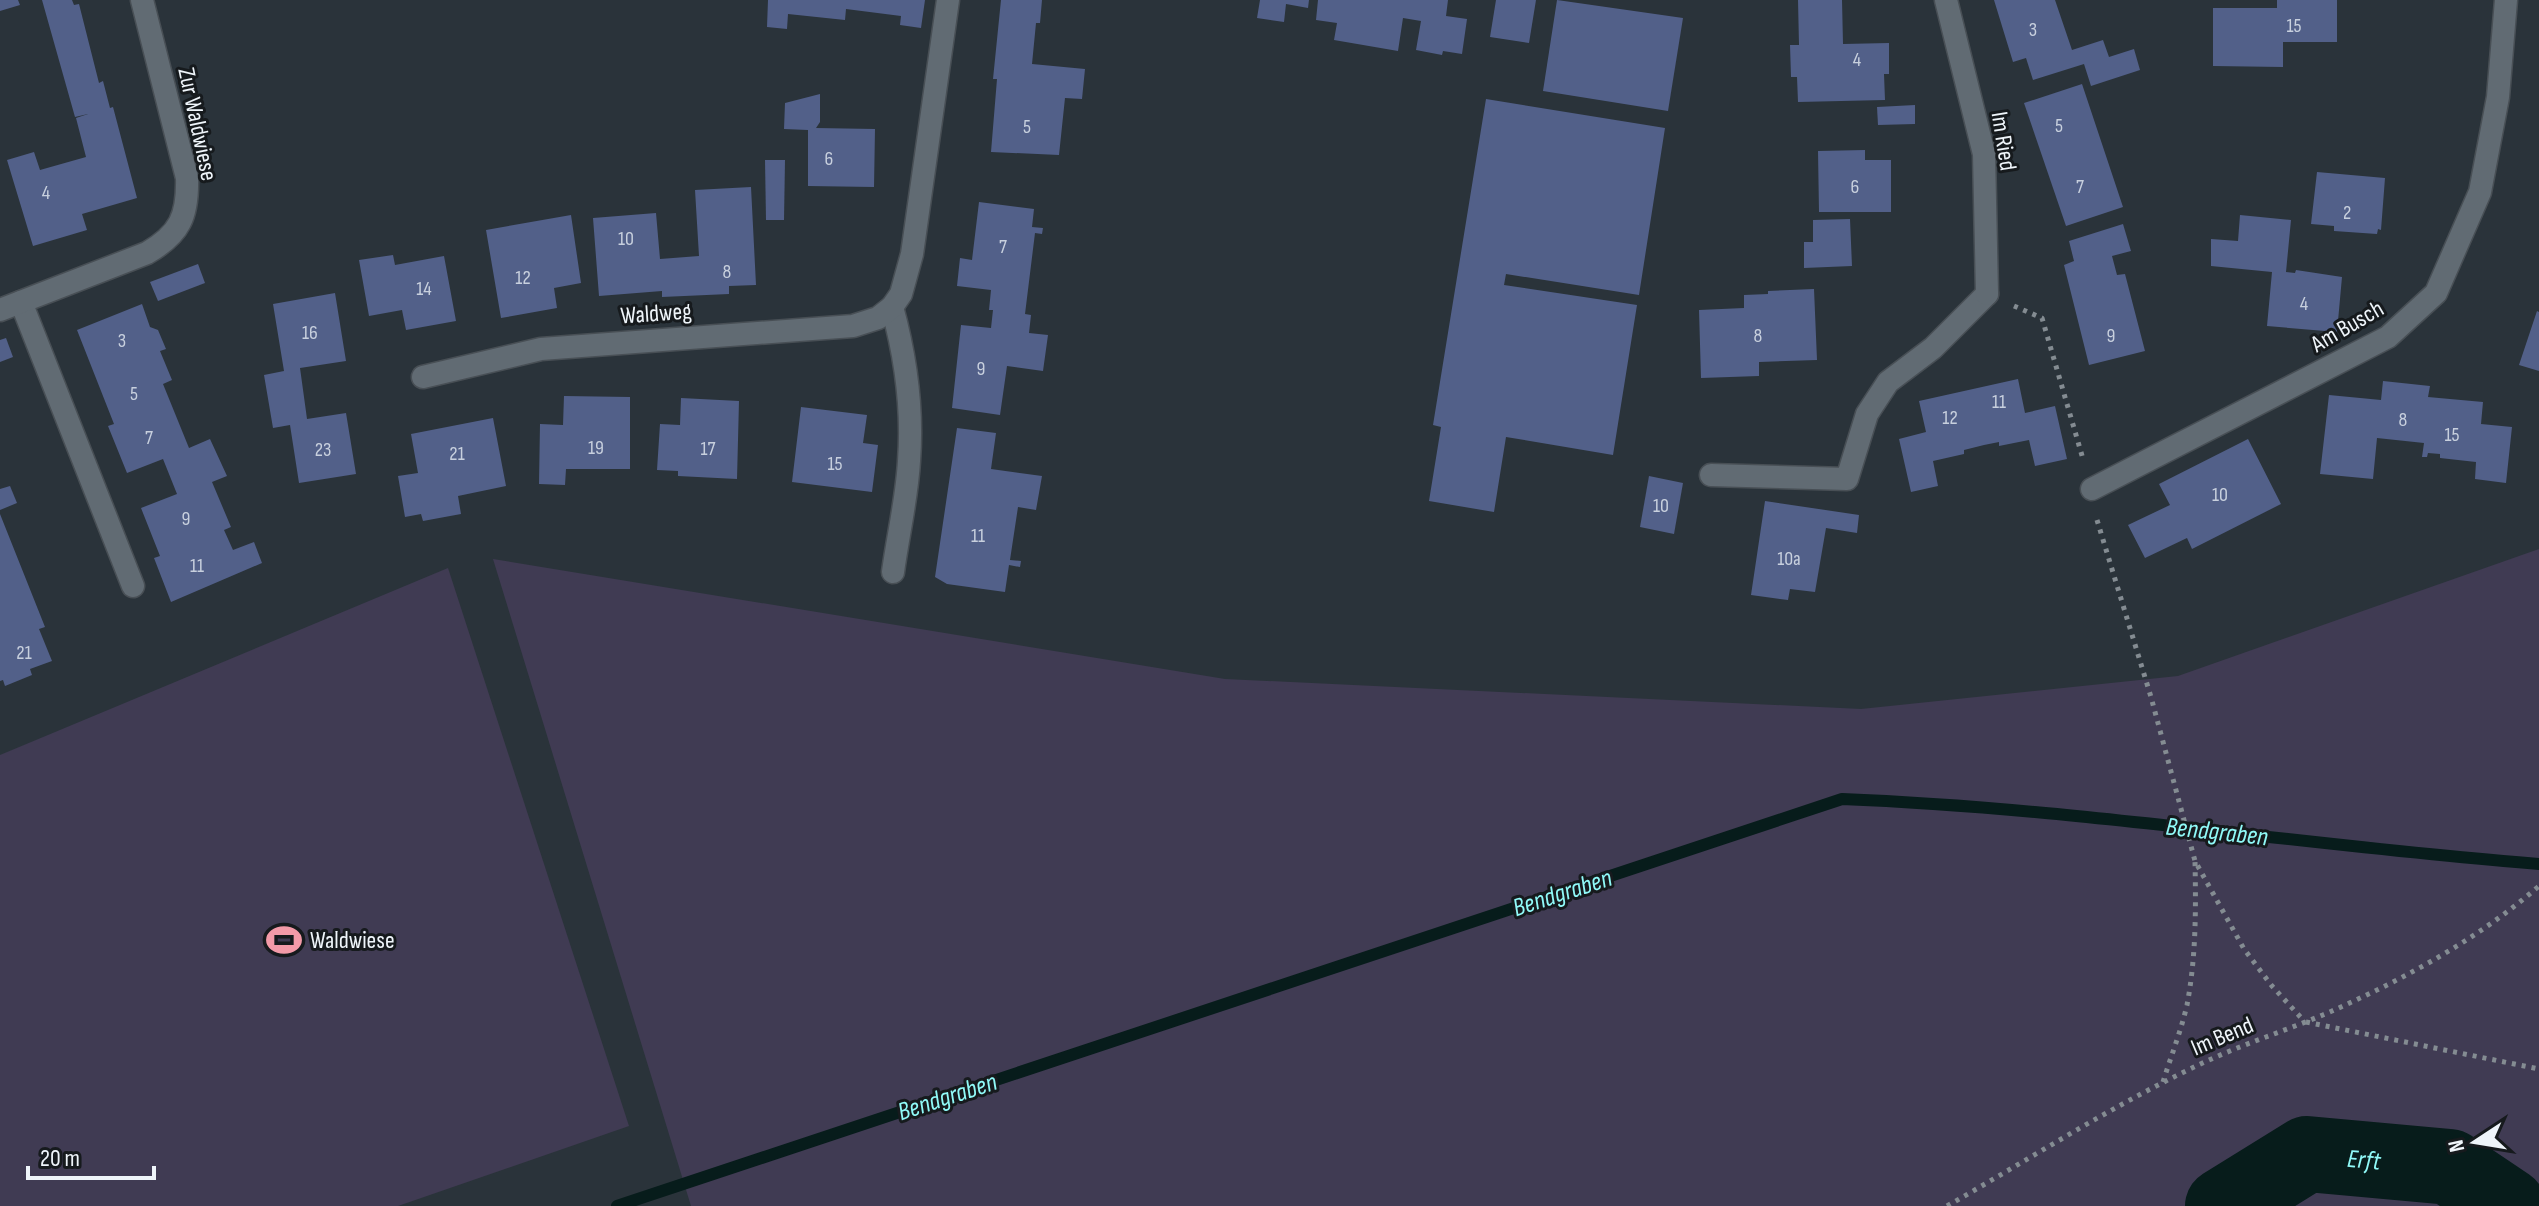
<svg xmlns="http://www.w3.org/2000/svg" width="2539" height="1206" font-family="'Sofia Sans Condensed',sans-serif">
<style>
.green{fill:#403b53}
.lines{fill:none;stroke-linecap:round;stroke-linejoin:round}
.stream{stroke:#071c1b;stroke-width:12}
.river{stroke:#071c1b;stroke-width:76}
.building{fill:#526089}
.service-casing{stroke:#484f55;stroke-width:25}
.minor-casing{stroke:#484f55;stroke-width:25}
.path{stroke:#848c92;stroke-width:5;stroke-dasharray:4 6;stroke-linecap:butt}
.service{stroke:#616b73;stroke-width:22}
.minor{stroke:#616b73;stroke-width:22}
.labels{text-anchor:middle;stroke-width:6;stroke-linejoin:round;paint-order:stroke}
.number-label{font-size:20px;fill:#c8d0de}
.street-label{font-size:24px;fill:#eff5fa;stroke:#161a1d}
.poi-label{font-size:24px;fill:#eff5fa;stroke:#161a1d;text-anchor:start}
.water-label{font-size:26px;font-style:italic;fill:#90faf8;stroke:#161a1d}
</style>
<rect width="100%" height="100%" fill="#2a333a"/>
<g class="green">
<polygon points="2539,549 2539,1206 691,1206 493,559 1225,679 1861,709 2178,676"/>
<polygon points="448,568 629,1126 398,1206 0,1206 0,755"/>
</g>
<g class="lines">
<path class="stream" d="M617 1206 1842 799C2075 808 2306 846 2539 864"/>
<path class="river" id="s1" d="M2223 1206 2307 1154 2450 1167 2508 1206"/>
</g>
<g class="building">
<polygon points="0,0 18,0 20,5 0,11"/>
<polygon points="42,0 72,0 74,5 79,4 99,83 103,81 110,108 113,107 137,198 82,214 87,230 33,246 7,160 34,152 40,170 86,157 76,118 88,114 75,117"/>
<polygon points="768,0 925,0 921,28 900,25 901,16 846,9 845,20 788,14 787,29 767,27"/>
<polygon points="1001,0 1042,0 1040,23 1036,23 1032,64 1085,69 1082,99 1065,98 1059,155 991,152 997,79 993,79"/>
<polygon points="1260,0 1309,0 1308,8 1286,4 1284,22 1257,18"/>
<polygon points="1318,0 1448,0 1446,16 1467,19 1462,54 1443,51 1442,55 1416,50 1421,21 1403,18 1398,51 1334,40 1337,23 1316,20"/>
<polygon points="1496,0 1536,0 1529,43 1490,37"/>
<polygon points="1557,0 1683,18 1668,111 1543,91"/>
<polygon points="1798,0 1842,0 1843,44 1889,43 1889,74 1884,74 1885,100 1798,102 1797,77 1791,77 1790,45 1799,45"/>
<polygon points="1994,0 2055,0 2072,50 2103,40 2109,57 2134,49 2140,70 2091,86 2084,64 2033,80 2026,58 2013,62"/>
<polygon points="2277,0 2337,0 2337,42 2283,42 2283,67 2213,66 2213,8 2277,8"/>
<polygon points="2082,84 2123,207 2066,226 2024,103"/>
<polygon points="820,94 820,122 816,128 875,129 874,187 808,186 808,130 784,129 785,103"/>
<polygon points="1486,99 1665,128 1639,295 1506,274 1504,285 1637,305 1613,455 1506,437 1494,512 1429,501 1441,427 1433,425"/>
<polygon points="1915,105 1915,124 1878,125 1877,107"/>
<polygon points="1865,150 1865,160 1891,160 1891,212 1819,212 1818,151"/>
<polygon points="765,160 785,160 784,220 766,220"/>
<polygon points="2317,172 2385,178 2381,230 2378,229 2377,234 2334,231 2334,226 2311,224"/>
<polygon points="751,187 756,285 729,286 729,294 662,297 662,291 599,296 593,218 656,213 660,259 699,256 695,190"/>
<polygon points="979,202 1034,209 1032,227 1043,228 1042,234 1035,233 1025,314 1031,315 1029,333 1048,335 1043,371 1007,366 1000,415 952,408 961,325 991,328 993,310 989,310 991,290 957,286 960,258 972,260"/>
<polygon points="571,215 581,283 554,288 557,308 501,318 486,230"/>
<polygon points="2240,215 2291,220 2286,272 2295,273 2296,270 2342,277 2337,332 2267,326 2272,272 2211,266 2211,239 2238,241"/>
<polygon points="1850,219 1852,266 1804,268 1804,242 1813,242 1813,220"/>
<polygon points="2123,224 2131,251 2112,256 2117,275 2125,274 2145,351 2089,365 2064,265 2074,261 2069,241"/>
<polygon points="393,255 395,265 444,256 456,321 406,330 402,310 369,316 359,260"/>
<polygon points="198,264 205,283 158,301 150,282"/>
<polygon points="1814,289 1817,360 1759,362 1759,376 1701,378 1699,310 1744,308 1744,295 1768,294 1768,291"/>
<polygon points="335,293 346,361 300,368 304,397 307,419 346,413 356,474 299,483 290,425 273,428 264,375 284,371 273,304"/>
<polygon points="142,304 150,327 158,330 166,349 160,351 172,380 163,384 189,448 210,439 227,476 212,482 231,527 224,530 233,550 254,542 262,563 171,602 154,558 160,556 141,508 177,494 163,459 127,473 108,426 114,424 77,330"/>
<polygon points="2537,311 2539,312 2539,371 2519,365"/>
<polygon points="6,338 13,357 0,362 0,340"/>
<polygon points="2018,379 2025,413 2055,406 2067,459 2035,466 2029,440 1999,446 1999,442 1984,445 1964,450 1964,454 1933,461 1938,486 1911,492 1899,439 1926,432 1919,401"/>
<polygon points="2383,381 2430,386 2428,397 2483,402 2481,424 2512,427 2506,483 2475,479 2476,462 2440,458 2440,454 2428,453 2427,457 2422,457 2424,443 2377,438 2373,479 2320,474 2329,395 2381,400"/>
<polygon points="564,396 630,397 630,469 566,469 565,485 539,484 540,424 563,425"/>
<polygon points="681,398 739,401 737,479 678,476 678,471 657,470 660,424 680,425"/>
<polygon points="801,407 867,415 863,443 878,445 872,492 792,482"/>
<polygon points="493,418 506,486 458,496 461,514 423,521 421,514 405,517 398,476 418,473 411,434"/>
<polygon points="957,428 996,433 991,469 1042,476 1036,510 1018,507 1010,560 1021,561 1020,567 1009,565 1005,592 947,584 935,577"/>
<polygon points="2248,439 2281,504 2192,549 2187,538 2145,558 2128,525 2170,505 2159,484"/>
<polygon points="1649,476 1683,483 1674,534 1640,527"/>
<polygon points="10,486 17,503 0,510 0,489"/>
<polygon points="1765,501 1859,515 1857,533 1826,528 1815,592 1790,589 1788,600 1751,595"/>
<polygon points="0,514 45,627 39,629 52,661 30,669 32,675 5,686 3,680 0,681"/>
</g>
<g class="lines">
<g class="service-casing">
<g id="service">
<polyline points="21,302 133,586"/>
<polyline points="1711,475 1847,479 1867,414 1888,382 1933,348 1987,294"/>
</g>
</g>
<g class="minor-casing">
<g id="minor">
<polyline points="1946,0 1984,154 1987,294"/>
<path d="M892 307C906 358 913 408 909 461 907 498 898 535 893 572"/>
<path d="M0 310 147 253C180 234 188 216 187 178L142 0"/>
<polyline points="423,377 541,349 853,326 878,318 892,307 901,294 912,254 948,0"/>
<polyline points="2092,489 2388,337 2436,293 2480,192 2498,97 2506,0"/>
</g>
</g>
<g class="path">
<polyline points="2014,306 2042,318 2083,459"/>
<polyline points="2097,520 2151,697 2195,861 2244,949 2272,986 2305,1022"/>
<polyline points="2306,1022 2539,1069"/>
<path d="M2163 1082C2171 1056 2181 1031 2187 1005 2196 958 2196 910 2195 862"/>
<path d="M1947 1206C2033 1157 2118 1102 2207 1061 2248 1042 2291 1029 2332 1011 2406 978 2478 939 2539 886"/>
</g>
<use href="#service" class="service"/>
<use href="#minor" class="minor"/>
</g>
<defs>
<g id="stadium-bare" transform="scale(2.76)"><path d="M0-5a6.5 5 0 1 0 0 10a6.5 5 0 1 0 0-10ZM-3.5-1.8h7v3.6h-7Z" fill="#f39aa8" stroke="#161a1d" stroke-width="2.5" paint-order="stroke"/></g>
</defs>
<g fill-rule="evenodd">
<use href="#stadium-bare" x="284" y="940"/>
</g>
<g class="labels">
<g class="number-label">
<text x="2294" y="32">15</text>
<text x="2033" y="36">3</text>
<text x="1857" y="66">4</text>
<text x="2059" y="132">5</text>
<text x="1027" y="133">5</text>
<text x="829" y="165">6</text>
<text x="1855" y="193">6</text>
<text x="2080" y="193">7</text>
<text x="46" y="199">4</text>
<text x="2347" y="219">2</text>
<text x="626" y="245">10</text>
<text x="1003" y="253">7</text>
<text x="727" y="278">8</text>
<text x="523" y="284">12</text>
<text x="424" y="295">14</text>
<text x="2304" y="310">4</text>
<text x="310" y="339">16</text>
<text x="1758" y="342">8</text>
<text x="2111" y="342">9</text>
<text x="122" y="347">3</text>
<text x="981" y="375">9</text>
<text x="134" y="400">5</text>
<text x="1999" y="408">11</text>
<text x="1950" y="424">12</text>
<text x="2403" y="426">8</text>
<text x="2452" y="441">15</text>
<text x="149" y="444">7</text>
<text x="596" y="454">19</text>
<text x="708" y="455">17</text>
<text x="323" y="456">23</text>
<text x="457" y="460">21</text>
<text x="835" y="470">15</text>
<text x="2220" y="501">10</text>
<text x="1661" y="512">10</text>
<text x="186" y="525">9</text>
<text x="978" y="542">11</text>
<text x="1789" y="565">10a</text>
<text x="197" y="572">11</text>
<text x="24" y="659">21</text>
</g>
<g class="street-label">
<text transform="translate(198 124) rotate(78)" y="8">Zur Waldwiese</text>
<text transform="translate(2004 141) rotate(81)" y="8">Im Ried</text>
<text transform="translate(656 313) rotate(-4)" y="8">Waldweg</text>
<text transform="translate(2347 326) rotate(-30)" y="8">Am Busch</text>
<text transform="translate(2222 1036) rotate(-23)" y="8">Im Bend</text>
</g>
<g class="poi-label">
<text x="310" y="948">Waldwiese</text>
</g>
<g class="water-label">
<text transform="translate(2217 831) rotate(6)" y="9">Bendgraben</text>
<text transform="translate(1562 892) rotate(-18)" y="9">Bendgraben</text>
<text transform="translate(947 1096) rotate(-18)" y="9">Bendgraben</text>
<text dy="9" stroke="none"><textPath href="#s1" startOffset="156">Erft</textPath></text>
</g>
</g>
<g transform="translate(2475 1142) rotate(258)" stroke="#161a1d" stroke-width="6" paint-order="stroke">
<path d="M0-6L14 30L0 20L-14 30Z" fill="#eff5fa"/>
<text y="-12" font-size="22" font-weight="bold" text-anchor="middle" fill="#eff5fa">N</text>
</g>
<path d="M28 1166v12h126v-12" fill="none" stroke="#eff5fa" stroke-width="4"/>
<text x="40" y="1166" font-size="24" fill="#eff5fa" stroke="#161a1d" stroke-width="6" paint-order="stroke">20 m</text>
</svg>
